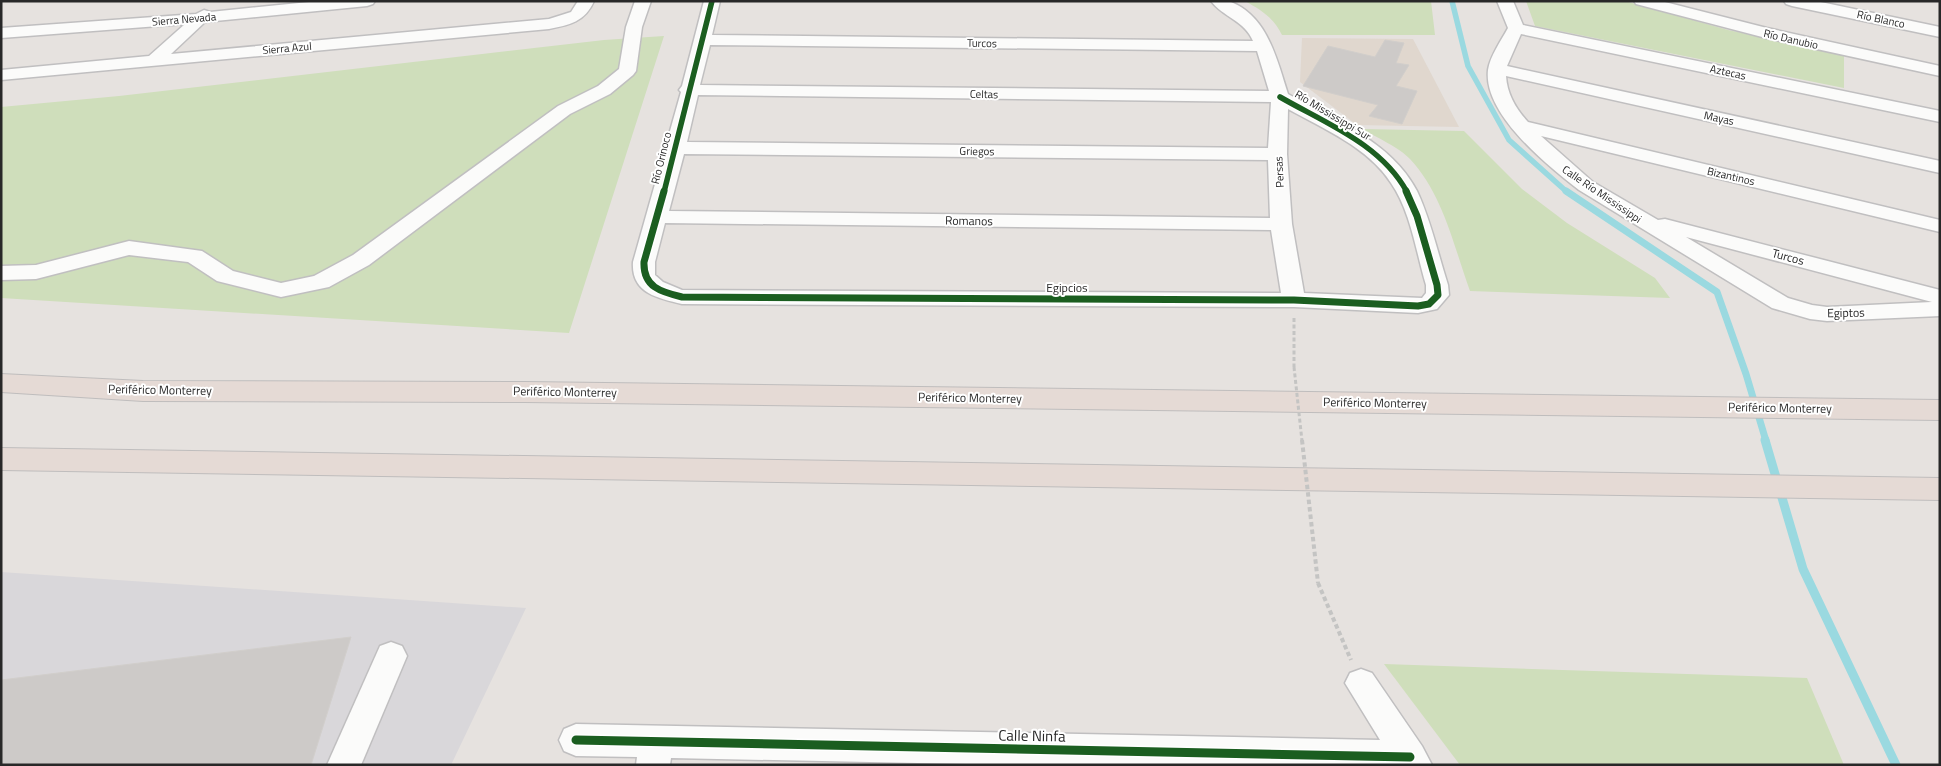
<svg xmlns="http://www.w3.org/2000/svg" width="1941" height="766" font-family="'Titillium Web',sans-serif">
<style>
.industrial{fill:#d9d7da}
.education{fill:#e0d7ce}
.green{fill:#cfdebb}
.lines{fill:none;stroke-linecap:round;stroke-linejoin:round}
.stream-far2{stroke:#9ad9e0;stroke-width:5.5}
.stream-far1{stroke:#9ad9e0;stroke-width:7}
.stream{stroke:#9ad9e0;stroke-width:9}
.building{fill:#cdcac8;stroke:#d1cecb}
.minor-casing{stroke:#c0bfc0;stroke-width:3}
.highway-casing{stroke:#bfbdbd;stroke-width:2}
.path-far1{stroke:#c4c4c3;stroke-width:3;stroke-dasharray:4 2.5;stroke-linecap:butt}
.path{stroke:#c4c4c3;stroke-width:4;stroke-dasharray:4.5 3;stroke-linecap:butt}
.minor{fill:#fbfbfa;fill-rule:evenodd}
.highway{fill:#e5dad5;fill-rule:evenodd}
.path-bridge-far1{stroke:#c4c4c3;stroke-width:3;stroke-dasharray:4 2.5;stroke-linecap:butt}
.path-bridge{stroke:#c4c4c3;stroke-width:4;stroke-dasharray:4.5 3;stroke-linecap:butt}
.cycleway-far2-casing{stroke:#fff;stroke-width:8}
.cycleway-far1-casing{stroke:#fff;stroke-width:10}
.cycleway-casing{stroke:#fff;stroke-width:12}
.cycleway-far2{stroke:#1b5e20;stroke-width:5.5}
.cycleway-far1{stroke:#1b5e20;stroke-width:7}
.cycleway{stroke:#1b5e20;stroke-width:9}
.labels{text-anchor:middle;stroke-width:4;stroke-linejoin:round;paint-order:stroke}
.far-street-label{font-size:11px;fill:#282828;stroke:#fff}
.street-label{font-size:12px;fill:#282828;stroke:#fff}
.near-street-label{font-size:15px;fill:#282828;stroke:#fff}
</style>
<rect width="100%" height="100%" fill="#e6e2df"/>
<polygon class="industrial" points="1,572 526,608 451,765 1,765"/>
<polygon class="education" points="1302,38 1413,39 1459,127 1357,125 1300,82"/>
<g class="green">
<path d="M1245 1H1431L1435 35H1282C1274 18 1261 10 1245 1Z"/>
<polygon points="1526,1 1625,1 1728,30 1844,55 1844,88 1535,26"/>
<polygon points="664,36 569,333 1,298 1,107 119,96 604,40"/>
<path d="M1362 129 1464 131 1522 189 1567 223 1655 278 1670 298 1470 291C1454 247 1443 194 1410 159 1400 148 1376 137 1362 129Z"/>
<polygon points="1384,664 1807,678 1844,765 1460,765"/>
</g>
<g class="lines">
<polyline class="stream-far2" points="1452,1 1468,66 1509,140 1567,192"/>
<polyline class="stream-far1" points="1566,191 1717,292 1746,374 1766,441"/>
<polyline class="stream" points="1765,440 1803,569 1896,765"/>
</g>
<g class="building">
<polygon points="1385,40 1404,43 1396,63 1409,65 1396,86 1417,91 1402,124 1369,116 1378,105 1303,86 1328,46 1375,57"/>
<polygon points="351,637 311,765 1,765 1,680"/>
</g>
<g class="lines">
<g class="minor-casing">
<g id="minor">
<path d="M319 1H375L373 4 367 6 205 22 171 54 549 19 571 12 578 1H594C585 22 569 25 549 29L1 80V70L149 56 185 24 1 38V28L196 14 204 10 210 12Z"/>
<polygon points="635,1 651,1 642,27 636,71 633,75 610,94 570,114 369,265 329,287 281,297 217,281 188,262 129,255 36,279 1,280 1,266 36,265 129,241 202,251 233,271 281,283 314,276 353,255 558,106 598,86 619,69 626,27"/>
<path d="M704 1H720L712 35 1253 41C1245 21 1223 17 1211 1 1217 1 1226 0 1231 2 1268 17 1277 60 1288 94 1334 120 1391 141 1417 191 1431 221 1438 254 1448 285L1449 295 1437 309 1418 313 1294 307 682 304C657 298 631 293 633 262L681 92 679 90 682 86ZM710 45 1257 51 1269 91 700 85ZM698 95 1271 102 1268 148 687 142ZM1288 109C1324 129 1369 148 1391 183 1411 212 1416 252 1426 285V293L1422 298 1304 293 1292 224 1287 154ZM684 154 1268 160 1270 218 669 211ZM665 223 1271 230 1281 293 682 290 663 282 655 275V262Z"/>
<path d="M1497 1H1513L1523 25 1940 111V122L1521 34 1507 66 1940 161V173L1506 76C1507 94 1516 109 1528 122L1940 220V232L1541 136 1593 182 1658 220 1665 219 1940 290V316L1827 321 1810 319 1772 308 1579 190C1548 166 1483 114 1488 70 1490 56 1501 41 1508 28ZM1686 237 1932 302 1827 307 1812 305 1788 298Z"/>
<polygon points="1634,1 1661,1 1767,28 1940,66 1940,76 1766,38 1636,4"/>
<polygon points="1784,1 1816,1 1940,27 1940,37 1792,6 1786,4"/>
<polygon points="391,642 402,646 407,656 361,765 327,765 380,646"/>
<polygon points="1361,669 1372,673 1422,746 1432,765 1015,765 671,758 670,765 636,765 637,757 576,756 564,751 559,740 564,729 576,724 1380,740 1345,683 1350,673"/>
</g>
</g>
<g class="highway-casing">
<g id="highway">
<polygon points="1,374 143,381 525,382 1940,400 1940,420 525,402 143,401 1,392"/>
<polygon points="1,448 1940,478 1940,500 1,470"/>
</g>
</g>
<polyline class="path-far1" points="1294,318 1294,367"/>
<polyline class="path" points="1318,583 1351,660"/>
<use href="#minor" class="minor"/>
<use href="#highway" class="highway"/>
<polyline class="path-bridge-far1" points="1294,367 1302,441"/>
<polyline class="path-bridge" points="1302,440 1318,583"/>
<g class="cycleway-far2-casing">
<g id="cycleway-far2">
<path d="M1280 97C1325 123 1381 144 1407 192"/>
<polyline points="664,192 712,1"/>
</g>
</g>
<g class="cycleway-far1-casing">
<path id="cycleway-far1" d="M664 191 644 262C643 287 661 292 682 297L1294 300 1418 306 1429 304 1438 295 1437 285 1417 216 1406 191"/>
</g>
<g class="cycleway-casing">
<polyline id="cycleway" points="576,740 1410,757"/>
</g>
<use href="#cycleway-far2" class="cycleway-far2"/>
<use href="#cycleway-far1" class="cycleway-far1"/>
<use href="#cycleway" class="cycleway"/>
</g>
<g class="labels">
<g class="far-street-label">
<text transform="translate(184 19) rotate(-5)" y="4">Sierra Nevada</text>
<text transform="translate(1881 19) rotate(12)" y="4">Río Blanco</text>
<text transform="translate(1791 39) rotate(13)" y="4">Río Danubio</text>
<text transform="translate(982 43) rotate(1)" y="4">Turcos</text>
<text transform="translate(287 48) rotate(-5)" y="4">Sierra Azul</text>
<text transform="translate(1728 72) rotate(12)" y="4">Aztecas</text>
<text transform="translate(984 94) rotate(1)" y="4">Celtas</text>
<text transform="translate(1333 115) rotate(31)" y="4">Río Mississippi Sur</text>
<text transform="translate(1719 118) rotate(12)" y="4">Mayas</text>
<text transform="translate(977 151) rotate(1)" y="4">Griegos</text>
<text transform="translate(661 158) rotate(-76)" y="4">Río Orinoco</text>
<text transform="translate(1279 172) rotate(-93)" y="4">Persas</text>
<text transform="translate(1731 176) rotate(13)" y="4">Bizantinos</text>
<text transform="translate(1602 194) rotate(34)" y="4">Calle Río Mississippi</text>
</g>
<g class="street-label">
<text transform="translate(969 221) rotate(1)" y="4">Romanos</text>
<text transform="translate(1788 257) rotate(15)" y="4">Turcos</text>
<text x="1067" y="292">Egipcios</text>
<text transform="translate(1846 313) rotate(-1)" y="4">Egiptos</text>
<text transform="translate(160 390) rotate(1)" y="4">Periférico Monterrey</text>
<text transform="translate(565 392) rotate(1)" y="4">Periférico Monterrey</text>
<text transform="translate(970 398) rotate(1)" y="4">Periférico Monterrey</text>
<text transform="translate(1375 403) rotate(1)" y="4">Periférico Monterrey</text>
<text transform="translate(1780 408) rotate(1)" y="4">Periférico Monterrey</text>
</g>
<g class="near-street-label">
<text transform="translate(1032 736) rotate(1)" y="5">Calle Ninfa</text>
</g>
</g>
<rect width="1941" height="766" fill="none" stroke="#282828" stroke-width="5"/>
</svg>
